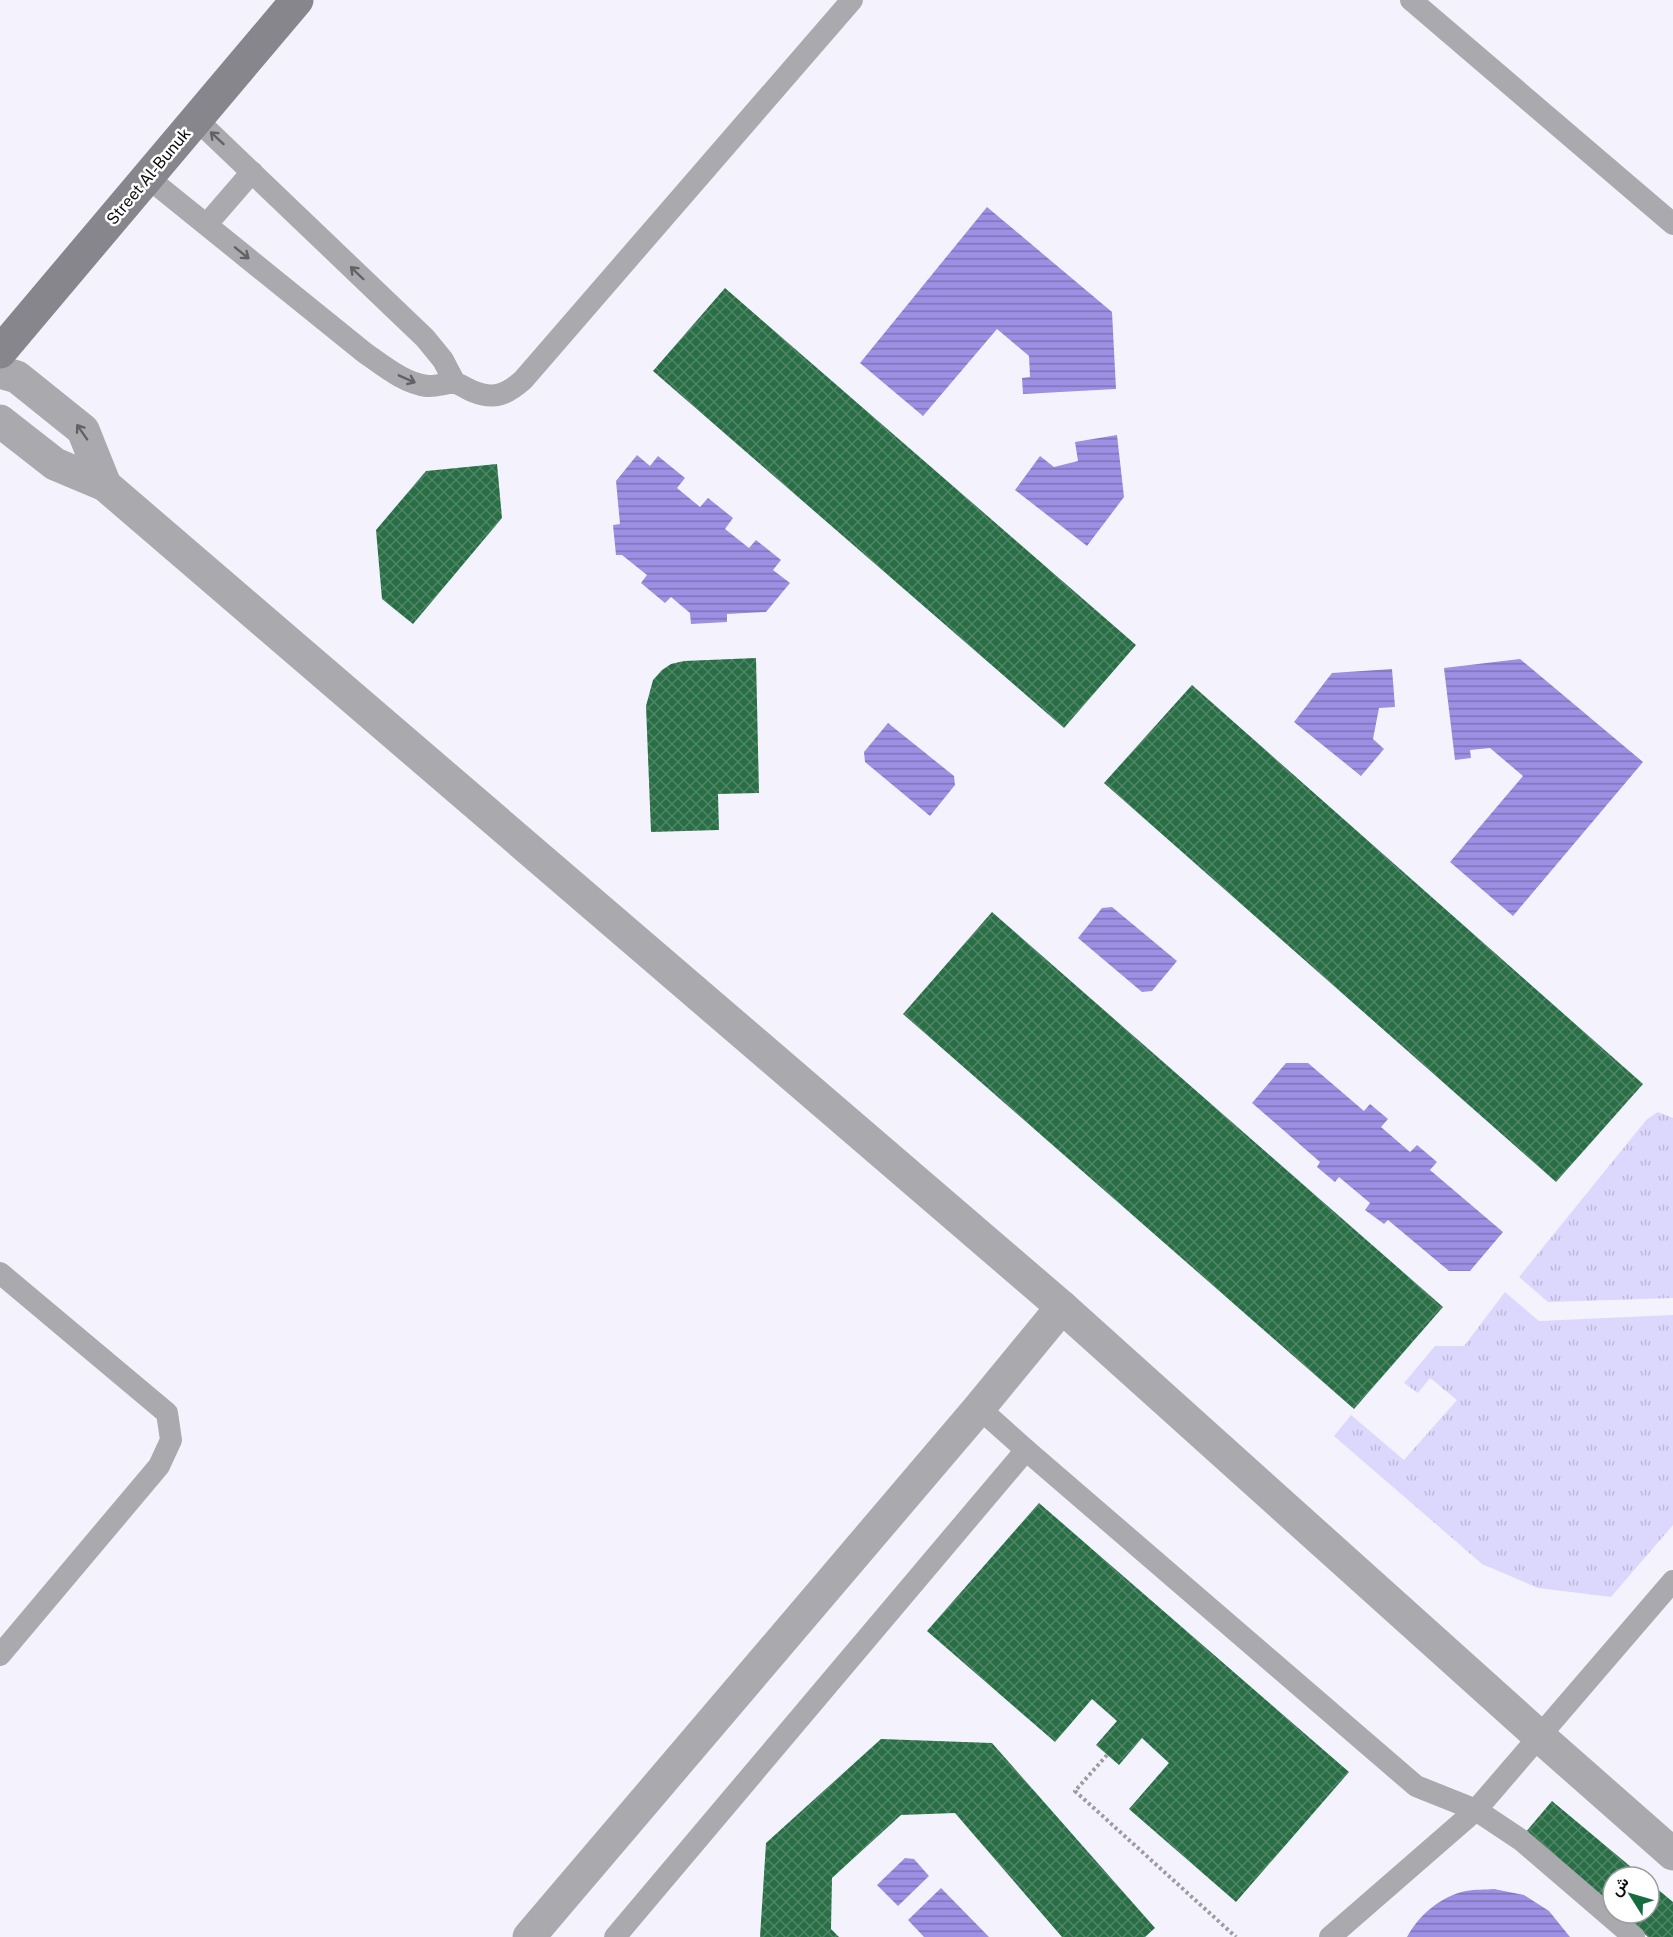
<svg xmlns="http://www.w3.org/2000/svg" width="1673" height="1937" font-family="'Public Sans',Vazirmatn,sans-serif">
<style>
.grass{fill:url(#grass-tufts)}
.water{fill:url(#water-rules)}
.building{fill:url(#building-cross-hatch)}
.lines{fill:none;stroke-linecap:round;stroke-linejoin:round}
.path{stroke:#9c9ba2;stroke-width:4;stroke-dasharray:3 3;stroke-linecap:butt}
.service{stroke:#aaaaae;stroke-width:22}
.minor{stroke:#aaaaae;stroke-width:33}
.secondary{stroke:#86868c;stroke-width:33}
.oneway{stroke:#626266}
.labels{text-anchor:middle;stroke-width:5;stroke-linejoin:round;paint-order:stroke}
.street-label{font-size:16px;fill:#0b0b0e;stroke:#fff}
</style>
<defs>
<pattern id="grass-tufts" width="24" height="20" patternUnits="userSpaceOnUse" patternTransform="scale(1.5)"><rect width="24" height="20" fill="#dcd8fd"/><path d="M3 7l-1-3M5 7V3M7 7l1-3M15 17l-1-3M17 17v-4M19 17l1-3" fill="none" stroke="#bbb8d8"/></pattern>
<pattern id="water-rules" width="6" height="5" patternUnits="userSpaceOnUse" patternTransform="scale(1.5)"><rect width="6" height="5" fill="#9d8fe3"/><path d="M0 2.5h6" fill="none" stroke="#7e73b6"/></pattern>
<pattern id="building-cross-hatch" width="8" height="8" patternUnits="userSpaceOnUse" patternTransform="scale(1.5)"><rect width="8" height="8" fill="#286f46"/><path d="M0 0l8 8M0 8l8-8" fill="none" stroke="#538468"/></pattern>
</defs>
<rect width="100%" height="100%" fill="#f4f3fd"/>
<g class="grass">
<polygon points="1658,1112 1673,1118 1673,1298 1548,1302 1519,1277 1647,1119"/>
<polygon points="1505,1292 1539,1321 1673,1315 1673,1525 1611,1597 1538,1588 1482,1564 1334,1436 1351,1415 1404,1460 1457,1400 1430,1378 1418,1393 1404,1383 1435,1346 1464,1346"/>
</g>
<g class="water">
<polygon points="987,207 1112,312 1116,389 1023,394 1022,378 1030,377 1029,356 997,329 923,416 860,363"/>
<polygon points="1117,435 1124,497 1087,546 1015,490 1040,456 1054,467 1078,461 1075,442"/>
<polygon points="637,455 650,466 658,456 685,478 677,488 700,507 708,498 733,518 725,529 749,548 756,540 781,560 773,570 790,583 766,612 727,614 727,622 691,624 690,613 671,597 665,603 641,583 647,575 622,555 616,555 613,525 620,524 616,481"/>
<polygon points="1520,659 1643,762 1513,916 1450,862 1523,776 1490,748 1470,750 1471,758 1455,760 1444,668"/>
<polygon points="1392,669 1395,707 1379,708 1373,739 1384,749 1361,776 1294,722 1332,673"/>
<polygon points="888,723 954,776 955,785 930,816 865,762 864,752"/>
<polygon points="1112,907 1177,961 1152,991 1142,992 1078,938 1102,908"/>
<polygon points="1286,1063 1308,1063 1364,1111 1370,1104 1388,1119 1381,1127 1410,1152 1417,1145 1437,1162 1430,1170 1503,1232 1470,1271 1449,1271 1388,1220 1384,1224 1365,1210 1370,1203 1339,1177 1335,1182 1317,1167 1320,1162 1252,1103"/>
<polygon points="905,1858 914,1859 929,1876 898,1906 877,1885"/>
<polygon points="941,1888 989,1937 924,1937 908,1920"/>
<path d="M1494 1889 1524 1895 1549 1911 1570 1937H1407C1419 1915 1441 1896 1466 1891 1475 1889 1485 1890 1494 1889Z"/>
</g>
<g class="building">
<polygon points="725,288 1136,645 1064,728 653,371"/>
<polygon points="497,464 502,518 413,624 382,599 376,530 426,471"/>
<polygon points="756,658 759,793 718,794 719,830 651,832 646,706 653,680 662,670 671,664 684,661"/>
<polygon points="1192,685 1643,1084 1556,1182 1104,783"/>
<polygon points="992,912 1443,1307 1354,1409 903,1014"/>
<polygon points="1039,1503 1349,1772 1236,1902 1129,1809 1169,1763 1142,1738 1119,1765 1096,1745 1117,1721 1092,1699 1055,1742 927,1631"/>
<polygon points="881,1739 992,1743 1155,1928 1145,1937 1062,1937 955,1813 901,1815 832,1878 831,1929 839,1937 760,1937 766,1843"/>
<polygon points="1552,1801 1643,1877 1613,1877 1613,1907 1525,1833"/>
<polygon points="1649,1882 1673,1902 1673,1937 1648,1937 1620,1913 1649,1913"/>
</g>
<g class="lines">
<polyline class="path" points="1107,1755 1075,1791 1236,1937"/>
<g class="service">
<polyline points="1411,0 1673,224"/>
<polyline points="196,119 425,338 443,360 455,383"/>
<path d="M147 177 365 353C384 366 404 383 427 386 437 387 448 382 455 383 460 384 467 389 472 391 494 400 506 395 523 380L852 0"/>
<polyline points="207,224 252,172"/>
<polyline points="0,1273 167,1413 171,1440 159,1466 0,1655"/>
<polyline points="979,1408 1026,1450 1416,1786 1476,1810 1673,1581"/>
<polyline points="615,1937 1026,1450"/>
<polyline points="1330,1937 1476,1810 1521,1840 1634,1937"/>
</g>
<g class="minor">
<polyline points="0,372 17,377 83,430 105,485"/>
<polyline points="0,421 55,464 105,485 1062,1307 1539,1736 1673,1854"/>
<polyline points="529,1937 979,1408 1062,1307"/>
</g>
<polyline class="secondary" points="0,352 297,0"/>
</g>
<defs><path id="oneway-shaft" d="M-6 0H5M1.5-3L5.5 0L1.5 3" fill="none" stroke-width="1.6" stroke-linecap="round" stroke-linejoin="round" transform="scale(1.5)"/></defs>
<g class="oneway">
<use href="#oneway-shaft" transform="translate(217 138) rotate(-137)"/>
<use href="#oneway-shaft" transform="translate(242 253) rotate(39)"/>
<use href="#oneway-shaft" transform="translate(357 273) rotate(-136)"/>
<use href="#oneway-shaft" transform="translate(407 379) rotate(24)"/>
<use href="#oneway-shaft" transform="translate(82 432) rotate(-125)"/>
</g>
<g class="labels">
<g class="street-label">
<text transform="translate(148 176) rotate(-50)" y="6">Street Al-Bunuk</text>
</g>
</g>
<g transform="translate(1631 1895) rotate(307)"><circle r="28" fill="#ffffff" stroke="#9d9d9f" stroke-width="1.5"/>
<path d="M0-4.5L10 22L0 15L-10 22Z" fill="#156c3f"/>
<text y="-9" font-size="16" font-weight="bold" text-anchor="middle" fill="#0b0b0e">ش</text>
</g>
</svg>
